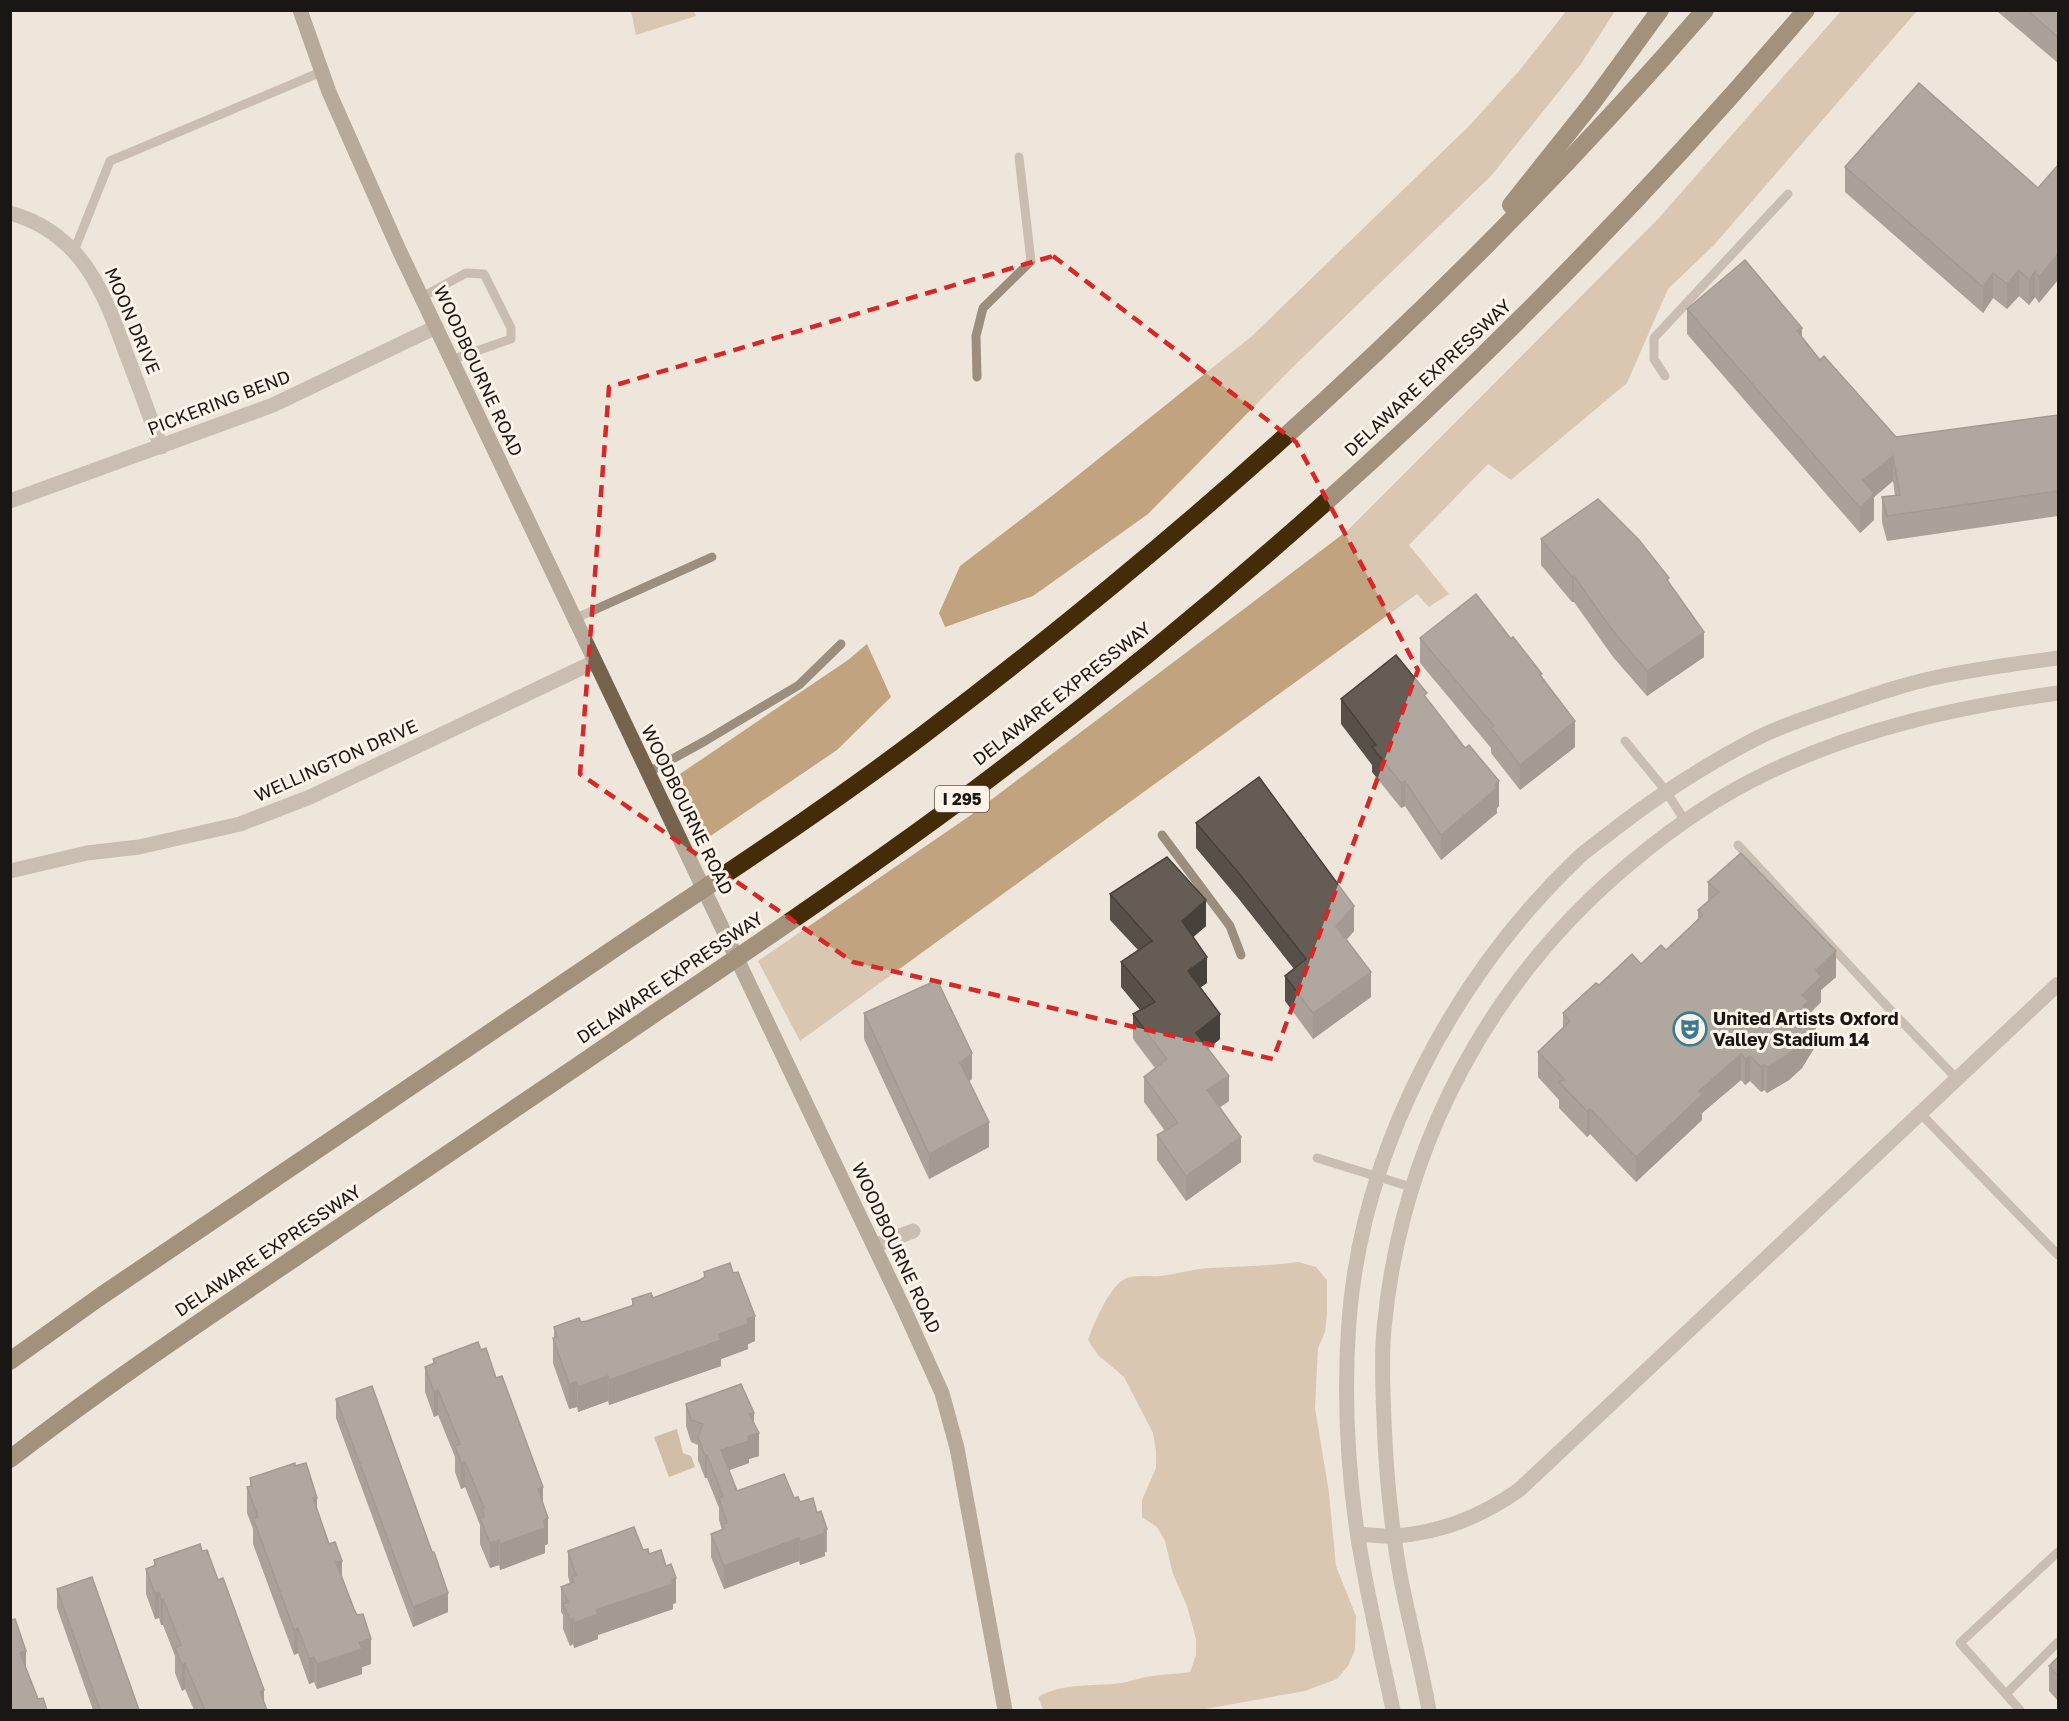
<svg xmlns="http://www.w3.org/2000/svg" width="2069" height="1721" font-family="'Golos Text',sans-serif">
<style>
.forest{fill:#c1a37f}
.water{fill:#ab8d6a}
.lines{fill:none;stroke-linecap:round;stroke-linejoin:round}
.lane{stroke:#9b8e7e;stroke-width:9}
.street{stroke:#9b8e7e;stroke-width:15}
.secondary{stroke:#76634d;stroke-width:15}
.highway{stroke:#452c08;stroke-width:18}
.wall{fill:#575048}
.shaded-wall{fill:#47413b}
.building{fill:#655d54;stroke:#47413b;stroke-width:1.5}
.marked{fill:none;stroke:#d62828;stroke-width:4.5;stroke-dasharray:12 8;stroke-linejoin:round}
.labels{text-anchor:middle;stroke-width:6;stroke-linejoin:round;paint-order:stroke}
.shield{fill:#fdf3e8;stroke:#5d5853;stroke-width:1.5}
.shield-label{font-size:16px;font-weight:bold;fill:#191613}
.street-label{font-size:18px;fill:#191613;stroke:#fdf3e8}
.poi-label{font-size:18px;font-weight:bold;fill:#191613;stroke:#fdf3e8;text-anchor:start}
</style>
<rect width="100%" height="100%" fill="#efe6db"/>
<g class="forest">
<polygon points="1567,10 1615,11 1581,64 1491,176 1296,364 1148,514 1033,596 945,627 939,613 960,566 1057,492 1252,336 1469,126 1519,71"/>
<polygon points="631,11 694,11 696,16 636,35"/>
<polygon points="1841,11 1917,11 1714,245 1668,289 1627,383 1511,480 1488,464 1409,545 1449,594 1429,607 1417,594 800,1041 758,961 971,815 1347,531 1658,219"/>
<polygon points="867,644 891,697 837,750 709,837 677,776 848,660"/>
<path d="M1298 1262 1316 1267 1327 1280V1314L1325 1332 1318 1348 1315 1408 1329 1493 1336 1566 1356 1616 1355 1650 1348 1666 1337 1679 1305 1691 1200 1710H1043L1038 1697C1064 1682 1092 1687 1121 1683 1132 1681 1142 1677 1153 1676 1166 1674 1178 1674 1190 1672L1196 1655V1639L1187 1606 1173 1574 1165 1541 1157 1527 1142 1517V1500L1156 1468V1451L1153 1433 1124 1377 1098 1355 1088 1340C1093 1325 1109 1288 1123 1280 1134 1274 1148 1277 1160 1276 1177 1274 1193 1269 1210 1268 1240 1266 1269 1266 1298 1262Z"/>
</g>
<polygon class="water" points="677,1429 683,1453 691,1456 695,1467 669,1477 654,1437"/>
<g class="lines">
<g class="lane">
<polyline points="74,251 110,161 321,72"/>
<polyline points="422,297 466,273 484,274 511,328 511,339 451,360"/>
<polyline points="1665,376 1654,359 1654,338 1788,194"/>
<polyline points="977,377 976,336 983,308 1031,261 1019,157"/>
<polyline points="574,619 712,557"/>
<polyline points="1625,741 1666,791 1685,821"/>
<polyline points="647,773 705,741 799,685 841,644"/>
<polyline points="1162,835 1230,926 1241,955"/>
<polyline points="1738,845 1883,1002 1957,1079"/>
<polyline points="1920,1113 2058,1255"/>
<polyline points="1317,1158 1411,1187"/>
<polyline points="2006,1694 2058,1642"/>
<polyline points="2020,1710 1960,1643 2058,1552"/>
</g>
<g class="street">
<path d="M10 213C82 233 104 292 127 356 139 386 150 417 161 447"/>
<polyline points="10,501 273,405 436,327"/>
<polyline points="10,871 87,853 139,847 240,824 310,797 594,662"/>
<polyline points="874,1246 913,1231"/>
<path d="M1358 1534C1370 1535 1383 1537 1395 1536 1443 1532 1480 1517 1519 1490L2058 984"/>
<path d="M1393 1710C1380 1649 1365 1587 1356 1525 1347 1458 1344 1388 1349 1321 1362 1150 1453 978 1576 860 1588 848 1603 839 1616 828 1660 794 1707 764 1757 738 1783 725 1811 716 1838 707 1873 695 1907 683 1943 676 1981 668 2020 663 2058 658"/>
<path d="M1429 1710C1421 1667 1410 1624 1401 1580 1391 1527 1386 1474 1384 1420 1383 1390 1381 1359 1384 1329 1401 1144 1491 978 1634 860 1675 826 1720 795 1769 772 1861 728 1958 707 2058 693"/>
</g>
<polyline class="secondary" points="300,10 329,92 399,250 903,1307 942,1393 957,1448 1005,1710"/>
<g class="highway">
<polyline points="1511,205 1593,102 1660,10"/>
<path d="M10 1361 101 1296C267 1183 433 1071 599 959 708 885 819 814 923 735 1207 520 1472 279 1705 10"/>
<path d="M10 1459C108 1383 212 1314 315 1244 430 1166 546 1088 661 1009 761 942 861 874 957 803 1269 571 1554 306 1806 10"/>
</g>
</g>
<g class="wall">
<polygon points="1998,10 2058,10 2058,63 1998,12"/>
<polygon points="2058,165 2039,303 2035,297 2029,305 2019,296 2007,309 1993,298 1983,313 1845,192 1845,167 2038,188"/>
<polygon points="1687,309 1802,337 1820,360 1896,437 2058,415 2058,516 1887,541 1882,522 1882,497 1895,496 1893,481 1874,497 1874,520 1860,533 1687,334"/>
<polygon points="1541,539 1669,583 1704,657 1647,696 1613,657 1574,602 1572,602 1541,565"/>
<polygon points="1420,638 1511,639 1542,678 1575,747 1520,790 1491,753 1491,748 1420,663"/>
<polygon points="1341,699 1427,699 1499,806 1497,808 1497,813 1441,860 1405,806 1401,808 1372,772 1372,765 1341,724"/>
<polygon points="1196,823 1354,931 1346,940 1371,997 1313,1039 1285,1001 1285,976 1294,969 1238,898 1196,848"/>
<polygon points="1708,882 1836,977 1821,990 1821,1002 1810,1013 1816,1045 1802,1068 1789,1080 1767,1093 1764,1090 1761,1092 1750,1081 1745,1085 1741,1080 1702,1113 1702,1120 1636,1182 1590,1134 1587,1137 1559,1108 1559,1100 1538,1077 1538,1052 1563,1028 1563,1013 1599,985 1666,950 1698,920 1698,910 1708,901"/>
<polygon points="1110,894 1206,926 1193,937 1207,983 1200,987 1220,1039 1208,1049 1229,1101 1220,1107 1241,1162 1186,1201 1157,1160 1157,1135 1165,1131 1144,1102 1144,1077 1155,1068 1133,1039 1133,1014 1140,1010 1121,987 1121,962 1138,950 1110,920"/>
<polygon points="864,1013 972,1079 969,1081 989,1147 929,1179 864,1039"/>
<polygon points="704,1272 755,1341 748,1344 748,1349 721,1359 721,1366 609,1405 608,1401 578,1412 577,1407 569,1409 553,1363 553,1338 554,1338 554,1327 581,1322 587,1321 632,1306 632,1299 653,1298 700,1280 704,1277"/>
<polygon points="481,1350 496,1378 543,1504 548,1544 545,1545 545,1553 500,1570 499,1565 490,1568 480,1544 480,1525 465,1487 461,1489 455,1472 455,1457 438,1415 434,1417 425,1392 425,1367 433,1364 433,1359"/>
<polygon points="336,1399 448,1612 413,1627 336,1418"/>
<polygon points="686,1404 754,1423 759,1456 749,1459 749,1463 729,1470 737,1491 794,1498 817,1513 827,1529 827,1552 825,1552 825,1556 800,1565 799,1561 724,1589 711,1557 711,1534 722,1530 719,1520 719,1508 707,1478 705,1478 698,1460 698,1445 691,1442 686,1426"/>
<polygon points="295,1466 317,1508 329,1544 342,1576 371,1664 362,1667 362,1674 317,1689 314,1682 309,1684 298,1653 294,1655 253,1544 253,1529 247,1513 247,1487 250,1487 250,1478"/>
<polygon points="202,1551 264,1703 267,1710 194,1710 185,1689 182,1691 175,1673 175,1656 163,1625 161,1625 159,1618 155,1619 146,1594 146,1569 154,1566 154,1560"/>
<polygon points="568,1551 649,1554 676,1603 673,1604 673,1609 598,1635 598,1639 574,1648 573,1644 570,1646 563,1629 563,1615 561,1612 561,1587 570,1584 568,1576"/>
<polygon points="57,1589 139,1710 93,1710 57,1608"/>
<polygon points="2058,1657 2058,1701 2049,1691 2049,1666"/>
</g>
<g class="shaded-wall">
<polygon points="2058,254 2058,280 2039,303 2039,277"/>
<polygon points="2019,270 2019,296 2007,309 2007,284"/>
<polygon points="2035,272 2035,297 2029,305 2029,280"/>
<polygon points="1993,273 1993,298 1983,313 1983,287"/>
<polygon points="1802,328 1802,354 1797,331"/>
<polygon points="1893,456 1893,481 1874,497 1874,520 1860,533 1860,508 1863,480"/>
<polygon points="1574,576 1574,602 1572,602 1572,577"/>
<polygon points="1704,632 1704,657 1647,696 1647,671"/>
<polygon points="1575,721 1575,747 1520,790 1520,765"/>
<polygon points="1405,781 1405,806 1401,808 1401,783"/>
<polygon points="1499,781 1499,806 1497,808 1497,813 1441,860 1441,835"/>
<polygon points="1206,900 1206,926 1182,947 1182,921"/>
<polygon points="1354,906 1354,931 1336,952 1336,926"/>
<polygon points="1836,951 1836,977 1821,990 1821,1002 1808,1015 1803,1031 1802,995 1816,970"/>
<polygon points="1207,957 1207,983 1188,996 1188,971"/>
<polygon points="1371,972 1371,997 1313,1039 1313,1013"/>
<polygon points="1220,1014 1220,1039 1196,1058 1196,1033"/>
<polygon points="1816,1019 1816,1045 1802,1068 1789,1080 1767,1093 1767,1067"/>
<polygon points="972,1053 972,1079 960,1088 960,1063"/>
<polygon points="1741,1054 1741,1080 1702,1113 1702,1120 1636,1182 1636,1157 1699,1091"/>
<polygon points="1750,1056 1750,1081 1745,1085 1745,1059"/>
<polygon points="1764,1065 1764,1090 1761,1092 1761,1067"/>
<polygon points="1229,1076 1229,1101 1207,1116 1207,1090"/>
<polygon points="1590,1109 1590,1134 1587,1137 1587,1111"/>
<polygon points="989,1122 989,1147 929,1179 929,1154"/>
<polygon points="1241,1137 1241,1162 1186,1201 1186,1176"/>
<polygon points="755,1316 755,1341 748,1344 748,1349 721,1359 721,1366 609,1405 609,1380 719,1334 747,1319"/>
<polygon points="608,1376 608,1401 578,1412 578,1387"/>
<polygon points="577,1382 577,1407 569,1409 569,1384"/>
<polygon points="438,1390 438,1415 434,1417 434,1392"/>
<polygon points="754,1413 754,1435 759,1433 759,1456 749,1459 749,1463 721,1473 721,1450 749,1414"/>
<polygon points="707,1455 707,1478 705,1478 705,1456"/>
<polygon points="465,1462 465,1487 461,1489 461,1463"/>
<polygon points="543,1487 543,1512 538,1489"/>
<polygon points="313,1498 317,1498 317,1523"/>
<polygon points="548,1518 548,1544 545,1545 545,1553 500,1570 500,1544 544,1520"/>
<polygon points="825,1533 825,1556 800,1565 800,1542"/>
<polygon points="799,1538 799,1561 724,1589 724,1566"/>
<polygon points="499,1540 499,1565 490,1568 490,1543"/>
<polygon points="342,1561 342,1587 336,1562"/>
<polygon points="676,1578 676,1603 673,1604 673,1609 598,1635 598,1639 574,1648 574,1623 596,1610"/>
<polygon points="159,1592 159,1618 155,1619 155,1594"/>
<polygon points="448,1593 448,1612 413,1627 413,1607"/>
<polygon points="163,1599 163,1625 161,1625 161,1600"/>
<polygon points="573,1619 573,1644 570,1646 570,1620"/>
<polygon points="298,1628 298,1653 294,1655 294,1630"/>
<polygon points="371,1639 371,1664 362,1667 362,1674 317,1689 317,1664 359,1642"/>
<polygon points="26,1651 26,1676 20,1653"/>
<polygon points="314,1657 314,1682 309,1684 309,1658"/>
<polygon points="185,1664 185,1689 182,1691 182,1665"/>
<polygon points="264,1690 264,1710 260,1692"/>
</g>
<g class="building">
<polygon points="2027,10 2058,10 2058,37"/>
<polygon points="1919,83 2038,188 2058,165 2058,254 2039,277 2035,272 2029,280 2019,270 2007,284 1993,273 1983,287 1845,167"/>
<polygon points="1745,260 1802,328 1797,331 1820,360 1824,356 1896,437 2058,415 2058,491 1887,516 1882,497 1900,495 1893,456 1863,480 1874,494 1860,508 1687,309"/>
<polygon points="1598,499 1639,540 1669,578 1667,580 1704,632 1647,671 1613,631 1574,576 1572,577 1541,539"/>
<polygon points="1476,594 1511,639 1513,637 1542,674 1540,675 1575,721 1520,765 1491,728 1494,726 1420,638"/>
<polygon points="1396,655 1427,693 1424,695 1465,748 1469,745 1499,781 1495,785 1497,788 1441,835 1405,781 1401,783 1372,747 1376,745 1341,699"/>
<polygon points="1259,777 1354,906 1336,926 1371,972 1313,1013 1285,976 1306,959 1238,872 1196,823"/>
<polygon points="1741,853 1836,951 1816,970 1821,977 1802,995 1808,1001 1803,1006 1816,1019 1802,1042 1789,1054 1767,1067 1764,1065 1761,1067 1750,1056 1745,1059 1741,1054 1699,1091 1702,1095 1636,1157 1590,1109 1587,1111 1559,1082 1565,1080 1538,1052 1570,1021 1563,1013 1596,983 1599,985 1632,954 1641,964 1661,945 1666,950 1703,915 1698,910 1719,892 1708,882"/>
<polygon points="1167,857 1206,900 1182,921 1207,957 1188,971 1220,1014 1196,1033 1229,1076 1207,1090 1241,1137 1186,1176 1157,1135 1178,1123 1144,1077 1167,1059 1133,1014 1155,1002 1121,962 1152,941 1110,894"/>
<polygon points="937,980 972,1053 960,1063 989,1122 929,1154 864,1013"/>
<polygon points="730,1263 733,1273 738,1272 755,1316 747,1319 748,1324 719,1334 721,1340 609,1380 608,1376 578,1387 577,1382 569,1384 553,1338 557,1337 554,1327 579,1318 581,1322 587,1321 634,1305 632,1299 651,1293 653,1298 700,1280 705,1277 704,1272"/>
<polygon points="478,1342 481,1350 486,1348 496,1378 502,1376 543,1487 538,1489 548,1518 544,1520 545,1528 500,1544 499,1540 490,1543 480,1518 484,1517 482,1509 484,1508 465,1462 461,1463 455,1446 460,1444 438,1390 434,1392 425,1367 435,1363 433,1359"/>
<polygon points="741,1384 754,1413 749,1414 759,1433 748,1436 749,1441 721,1450 737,1491 784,1474 794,1498 798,1497 800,1502 813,1498 817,1513 821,1511 827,1529 824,1530 825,1533 800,1542 799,1538 724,1566 711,1534 724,1529 722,1524 727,1523 719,1498 723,1496 707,1455 705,1456 698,1437 703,1424 691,1420 686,1404"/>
<polygon points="372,1386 432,1552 434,1552 448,1593 413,1607 336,1399"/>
<polygon points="295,1463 295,1466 306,1463 317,1498 313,1498 329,1544 335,1542 342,1561 336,1562 354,1609 357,1615 363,1614 371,1639 359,1642 362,1649 317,1664 314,1657 309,1658 298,1628 294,1630 253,1518 258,1517 247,1487 252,1486 250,1478"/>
<polygon points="634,1527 643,1550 648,1549 649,1554 661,1550 666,1566 671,1564 676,1578 672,1580 673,1584 596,1610 598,1614 574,1623 573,1619 570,1620 563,1604 568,1602 561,1587 574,1582 572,1577 576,1575 568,1551"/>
<polygon points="200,1544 202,1551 207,1550 218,1580 223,1578 264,1690 260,1692 267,1710 204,1710 205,1710 185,1664 182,1665 175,1648 181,1645 163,1599 161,1600 159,1592 155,1594 146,1569 156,1565 154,1560"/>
<polygon points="92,1577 139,1710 100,1710 57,1589"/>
<polygon points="15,1619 26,1651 20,1653 38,1699 43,1698 47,1710 10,1710 10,1620"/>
<polygon points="2058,1657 2058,1676 2049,1666"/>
</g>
<path d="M0 0H2069V1721H0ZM1053 256 1296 442 1418 670 1273 1059 853 962 580 774 609 387Z" fill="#efe6db" fill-opacity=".55" fill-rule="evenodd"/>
<path class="marked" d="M1053 256 1296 442 1418 670 1273 1059 853 962 580 774 609 387Z"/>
<defs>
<g id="theatre-ring" transform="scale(1.725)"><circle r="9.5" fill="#fdf3e8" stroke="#3c7b8f" stroke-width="1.5"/><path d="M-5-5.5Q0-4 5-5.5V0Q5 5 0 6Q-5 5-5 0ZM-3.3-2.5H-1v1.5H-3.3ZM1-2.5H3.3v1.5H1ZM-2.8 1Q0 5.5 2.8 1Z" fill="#3c7b8f"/></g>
</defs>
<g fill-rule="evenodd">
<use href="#theatre-ring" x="1690" y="1029"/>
</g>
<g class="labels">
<rect class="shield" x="935" y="786" width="54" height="26" rx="4.5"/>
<g class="shield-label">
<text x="962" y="805">I 295</text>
</g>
<g class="street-label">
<text transform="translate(132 321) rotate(67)" y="6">MOON DRIVE</text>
<text transform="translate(478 371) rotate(65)" y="6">WOODBOURNE ROAD</text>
<text transform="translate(1428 378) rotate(-43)" y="6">DELAWARE EXPRESSWAY</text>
<text transform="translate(219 403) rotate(-21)" y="6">PICKERING BEND</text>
<text transform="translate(1062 694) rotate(-38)" y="6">DELAWARE EXPRESSWAY</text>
<text transform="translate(336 761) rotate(-24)" y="6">WELLINGTON DRIVE</text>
<text transform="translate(687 810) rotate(64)" y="6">WOODBOURNE ROAD</text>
<text transform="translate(670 978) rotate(-34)" y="6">DELAWARE EXPRESSWAY</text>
<text transform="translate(896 1248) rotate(65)" y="6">WOODBOURNE ROAD</text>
<text transform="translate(268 1251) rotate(-34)" y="6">DELAWARE EXPRESSWAY</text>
</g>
<g class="poi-label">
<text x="1713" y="1025">United Artists Oxford<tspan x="1713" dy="21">Valley Stadium 14</tspan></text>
</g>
</g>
<rect width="2069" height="1721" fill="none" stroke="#191613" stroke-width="24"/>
</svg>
